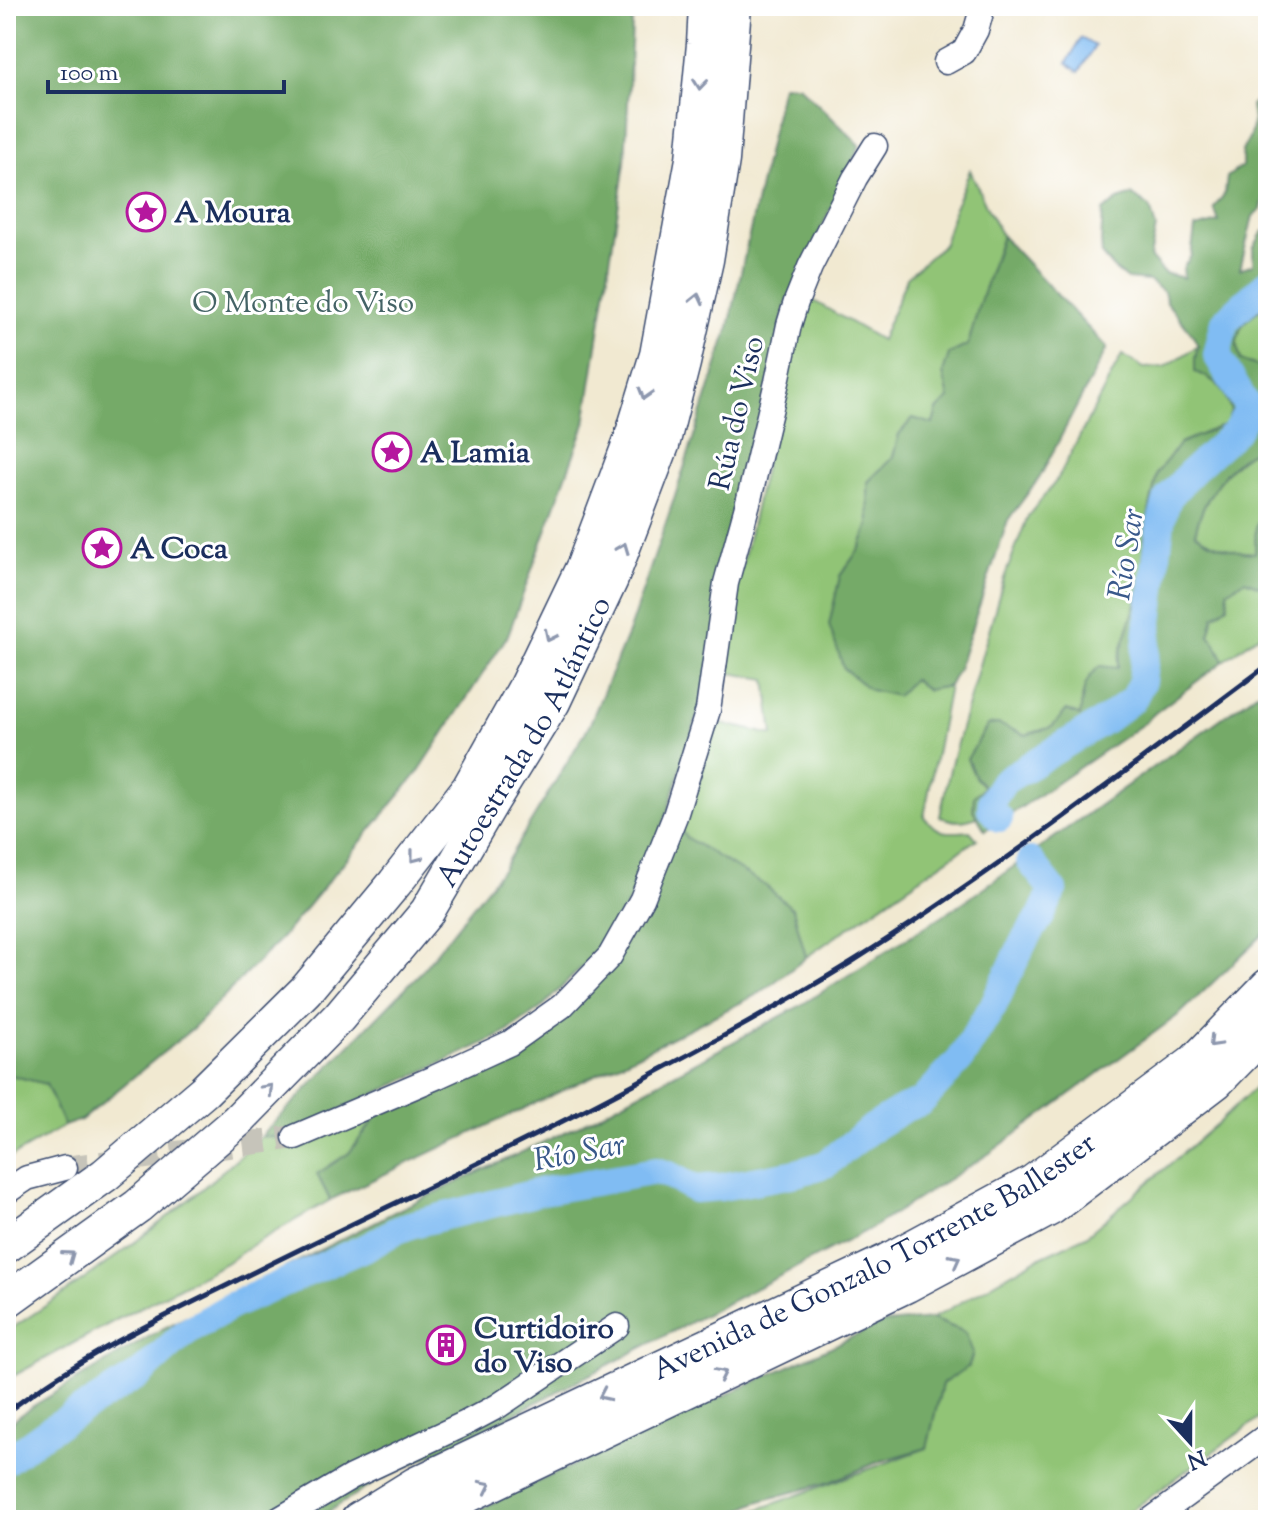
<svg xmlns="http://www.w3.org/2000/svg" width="1274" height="1526" font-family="'Sorts Mill Goudy',serif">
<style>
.green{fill:#91c476;stroke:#567a6a;stroke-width:2}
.forest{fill:#74aa67;stroke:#486c62;stroke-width:2}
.water{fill:#80bcf3;stroke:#4e76a8;stroke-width:2}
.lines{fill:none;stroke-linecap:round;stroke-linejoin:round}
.river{stroke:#80bcf3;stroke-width:28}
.minor-tunnel{stroke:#c6c4ba;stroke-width:24;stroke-dasharray:24 12;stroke-linecap:butt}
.minor-casing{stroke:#3b4b6f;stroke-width:27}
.highway-casing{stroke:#3b4b6f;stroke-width:37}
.minor{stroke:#fff;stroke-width:24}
.highway{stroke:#fff;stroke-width:34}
.rail{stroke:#1b2f5e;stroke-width:5}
.oneway{stroke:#8d97ae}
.labels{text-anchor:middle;stroke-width:6;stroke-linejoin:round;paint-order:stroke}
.poi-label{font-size:30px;font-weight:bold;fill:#1b2f5e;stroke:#fff;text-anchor:start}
.park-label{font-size:30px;fill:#446366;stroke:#fff}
.street-label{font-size:30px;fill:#1b2f5e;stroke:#fff}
.water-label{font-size:32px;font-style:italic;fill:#39598b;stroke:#fff}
</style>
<rect width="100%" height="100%" fill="#fff"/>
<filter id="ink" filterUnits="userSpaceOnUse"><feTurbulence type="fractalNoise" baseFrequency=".0125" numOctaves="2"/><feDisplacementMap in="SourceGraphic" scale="16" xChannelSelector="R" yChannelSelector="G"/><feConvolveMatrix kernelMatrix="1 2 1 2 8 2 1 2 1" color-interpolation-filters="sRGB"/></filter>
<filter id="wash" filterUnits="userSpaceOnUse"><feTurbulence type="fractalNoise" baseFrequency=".006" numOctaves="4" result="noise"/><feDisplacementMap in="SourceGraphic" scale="32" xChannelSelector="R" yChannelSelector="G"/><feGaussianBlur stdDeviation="1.8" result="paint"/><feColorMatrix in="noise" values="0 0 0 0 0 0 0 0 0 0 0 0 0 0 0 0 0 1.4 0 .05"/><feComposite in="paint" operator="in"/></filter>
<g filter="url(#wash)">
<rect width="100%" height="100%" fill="#f1e9d1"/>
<g class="green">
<path d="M970 170 988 210 1002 236 979 305 968 345 943 373 950 399 937 410 933 424 899 434 893 457 868 482 869 524 860 548 840 576 913 679 927 690 949 686 924 817C940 835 947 833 970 831L977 839 806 957 793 909 687 838 679 829 711 721 773 735 766 679 718 671 799 315 809 298 881 340 907 277 944 244 954 209Z"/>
<path d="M1268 306V369L1241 361C1240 355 1236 347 1237 341 1239 324 1252 312 1268 306Z"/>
<path d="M1198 346 1195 359 1209 377 1226 393 1231 411 1226 424 1180 443 1157 473 1145 533 1143 567 1137 601 1118 660V668L1083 695 1080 716 1067 710 1052 727 1026 735 1016 731 975 777 985 787 973 810 977 817C963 822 954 823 940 816L951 764 1003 581 1028 516 1057 480 1122 355 1144 368 1165 367Z"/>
<path d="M1268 431V508L1266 505 1256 527 1255 553C1232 552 1214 545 1195 534 1202 501 1227 461 1260 448Z"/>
<polygon points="1245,580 1260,586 1268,586 1268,628 1224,661 1216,644 1209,635 1214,616 1228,605 1227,591"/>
<polygon points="6,1074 46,1084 64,1126 6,1160"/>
<polygon points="1268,1075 1268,1412 1118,1520 729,1520 927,1448 942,1384 969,1366 965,1332 932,1319 1036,1259 1086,1236 1219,1122"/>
<path d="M347 1107 383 1108 349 1153 317 1174 330 1200 254 1244 226 1263 116 1320 6 1380V1332C96 1274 183 1210 261 1136L280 1138Z"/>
</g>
<g class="forest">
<polygon points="6,6 633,6 625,163 585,424 508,635 417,774 282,937 193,1028 81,1120 64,1126 46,1084 6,1074"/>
<polygon points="782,85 798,85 860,145 785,307 701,704 665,820 635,893 592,957 541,1008 504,1034 280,1138 261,1136 420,973 503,868 589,726 628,633 676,493 729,327"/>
<path d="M1261 95 1268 97V193L1264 197 1261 210 1253 216 1240 269 1253 264V249L1263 231 1268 232V306C1252 312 1239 324 1237 341 1236 347 1240 355 1241 361L1268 369V431L1260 448C1227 461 1202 501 1195 533 1214 546 1232 552 1255 553L1256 527 1265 504 1268 508V586H1260L1245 580 1227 591 1228 606 1214 616 1209 635 1216 644 1224 661 1155 713 1143 724 1013 813 985 830 973 810 974 796 984 787 975 777 967 759 988 725 998 724 1026 735 1052 727 1067 710 1080 716C1083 694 1082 681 1100 666L1118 668V660L1137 601 1143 567 1145 533 1157 473 1180 443 1226 424 1231 411C1224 388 1217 380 1195 372V359L1198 346 1192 334 1167 303 1164 292 1149 281 1127 279 1113 268 1102 255 1101 241 1103 211 1118 200 1133 195 1150 207 1156 228 1150 257 1164 273 1184 278 1183 268 1191 256 1195 228 1219 222 1214 208 1225 193 1227 177 1242 166V151L1250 136 1253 121 1251 105Z"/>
<polygon points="1002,236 1107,348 1040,477 1008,520 958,669 949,686 927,690 913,679 897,696 870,690 844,669 829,625 840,576 860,548 869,524 868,482 893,457 899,434 913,418 933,424 937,410 949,399 943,373 949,354 968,345 979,305"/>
<polygon points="1268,685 1268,930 1181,1013 990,1153 870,1229 514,1414 376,1482 315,1520 6,1520 6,1426 33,1406 162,1329 270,1276 398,1210 582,1124 798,1007 964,902"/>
<polygon points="679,829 687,838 766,886 793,909 806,957 802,961 760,993 629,1059 330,1200 317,1174 349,1153 383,1108 570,1008"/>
<polygon points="932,1319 965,1332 973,1353 969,1366 942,1384 927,1448 878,1462 830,1482 757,1502 721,1520 459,1520 498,1500 662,1424 883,1323"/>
</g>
<polygon class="water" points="1081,38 1095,46 1079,72 1067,63"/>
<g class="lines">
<g class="river">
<polyline points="999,818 991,809 992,800 1004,781 1107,719 1133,699 1142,681 1161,521 1168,498 1190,473 1236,431 1249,409 1217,355 1225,321 1268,282"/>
<polyline points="6,1461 46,1432 140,1374 186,1332 231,1306 373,1244 393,1232 410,1225 543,1191 656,1171 669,1175 695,1189 721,1187 797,1173 826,1164 872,1128 903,1109 921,1102 960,1060 993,1006 1024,941 1041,916 1053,890 1030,861"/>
</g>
</g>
</g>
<g filter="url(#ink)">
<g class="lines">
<polyline class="minor-tunnel" points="65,1168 295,1137"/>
<g class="minor-casing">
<g id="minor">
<polyline points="946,62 964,52 976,30 983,6"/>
<polyline points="295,1137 436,1077 510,1043 562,1006 610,956 642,899 675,816 708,710 726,583 749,499 777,382 789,325 796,302 810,267 855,178 875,146"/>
<polyline points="6,1192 27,1178 65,1168"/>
<polyline points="278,1520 351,1477 466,1423 498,1406 617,1326"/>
<polyline points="1151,1520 1268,1435"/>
</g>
</g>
<g class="highway-casing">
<g id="highway">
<polyline points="6,1246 105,1175 204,1091 306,990 395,883 469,788 525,688 584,565 631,440 657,355 693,159 704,44 706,6"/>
<path id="s1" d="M6 1301 138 1206 237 1121 339 1017 427 912 491 803 553 702 611 579 662 445 683 363 706 260 722 160 734 6"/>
<path id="s2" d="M358 1520 416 1484 887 1261 1033 1182 1193 1063 1268 986"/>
<polyline points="416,1520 907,1285 1051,1208 1216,1082 1268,1029"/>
</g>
</g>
<use href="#minor" class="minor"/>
<use href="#highway" class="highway"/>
<path class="rail" d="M6 1413C82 1354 171 1313 256 1271 391 1204 528 1142 660 1070 725 1036 790 1000 853 961 997 871 1132 766 1268 665"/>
</g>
<defs><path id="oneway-chevron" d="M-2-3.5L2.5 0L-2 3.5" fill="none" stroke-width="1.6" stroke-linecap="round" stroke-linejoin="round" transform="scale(2)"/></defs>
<g class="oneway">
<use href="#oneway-chevron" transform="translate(700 84) rotate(96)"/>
<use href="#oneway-chevron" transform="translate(697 299) rotate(-77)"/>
<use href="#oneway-chevron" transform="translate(645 394) rotate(107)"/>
<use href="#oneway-chevron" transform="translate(623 548) rotate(-69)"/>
<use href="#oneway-chevron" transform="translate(550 636) rotate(116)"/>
<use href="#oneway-chevron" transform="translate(415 857) rotate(128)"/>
<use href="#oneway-chevron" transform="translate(1214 1042) rotate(134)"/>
<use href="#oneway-chevron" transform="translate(268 1089) rotate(-46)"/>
<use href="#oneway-chevron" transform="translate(69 1256) rotate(-36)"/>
<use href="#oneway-chevron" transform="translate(955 1260) rotate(-28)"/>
<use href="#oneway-chevron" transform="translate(721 1374) rotate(-26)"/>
<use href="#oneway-chevron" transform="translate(604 1395) rotate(155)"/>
<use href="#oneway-chevron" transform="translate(486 1486) rotate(-26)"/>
</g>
</g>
<defs>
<g id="sight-ring" transform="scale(2)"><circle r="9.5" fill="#fff" stroke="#b5179e" stroke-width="1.5"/><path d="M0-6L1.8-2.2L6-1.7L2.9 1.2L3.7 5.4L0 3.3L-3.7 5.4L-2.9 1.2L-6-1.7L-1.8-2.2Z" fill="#b5179e"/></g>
<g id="building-ring" transform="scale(2)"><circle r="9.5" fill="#fff" stroke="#b5179e" stroke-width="1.5"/><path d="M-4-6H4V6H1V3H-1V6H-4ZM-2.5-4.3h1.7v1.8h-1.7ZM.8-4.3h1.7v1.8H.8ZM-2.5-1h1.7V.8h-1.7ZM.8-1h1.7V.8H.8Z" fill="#b5179e"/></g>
</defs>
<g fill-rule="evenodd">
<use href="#sight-ring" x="146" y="212"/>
<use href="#sight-ring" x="392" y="452"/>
<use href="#sight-ring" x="102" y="548"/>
<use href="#building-ring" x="446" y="1345"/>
</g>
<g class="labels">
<g class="poi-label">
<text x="174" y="222">A Moura</text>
<text x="420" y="462">A Lamia</text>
<text x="130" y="558">A Coca</text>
<text x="474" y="1338">Curtidoiro<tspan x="474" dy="34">do Viso</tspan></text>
</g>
<g class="park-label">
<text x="303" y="312">O Monte do Viso</text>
</g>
<g class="street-label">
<text transform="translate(736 413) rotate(-77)" y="10">Rúa do Viso</text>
<text dy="10" stroke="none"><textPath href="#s1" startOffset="772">Autoestrada do Atlántico</textPath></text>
<text dy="10" stroke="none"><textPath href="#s2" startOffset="580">Avenida de Gonzalo Torrente Ballester</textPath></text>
</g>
<g class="water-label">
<text transform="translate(1125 554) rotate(-81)" y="11">Río Sar</text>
<text transform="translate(579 1151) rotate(-11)" y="11">Río Sar</text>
</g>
</g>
<rect width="1274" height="1526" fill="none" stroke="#fff" stroke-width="32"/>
<g transform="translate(1190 1442) rotate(159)" stroke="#ffffff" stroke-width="6" paint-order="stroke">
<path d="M0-6L14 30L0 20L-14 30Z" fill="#1b2f5e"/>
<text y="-12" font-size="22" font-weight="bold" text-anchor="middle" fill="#1b2f5e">N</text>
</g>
<path d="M48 80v12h236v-12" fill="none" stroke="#1b2f5e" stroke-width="4"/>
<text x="60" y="80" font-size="24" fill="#1b2f5e" stroke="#ffffff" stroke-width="6" paint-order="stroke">100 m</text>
</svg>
